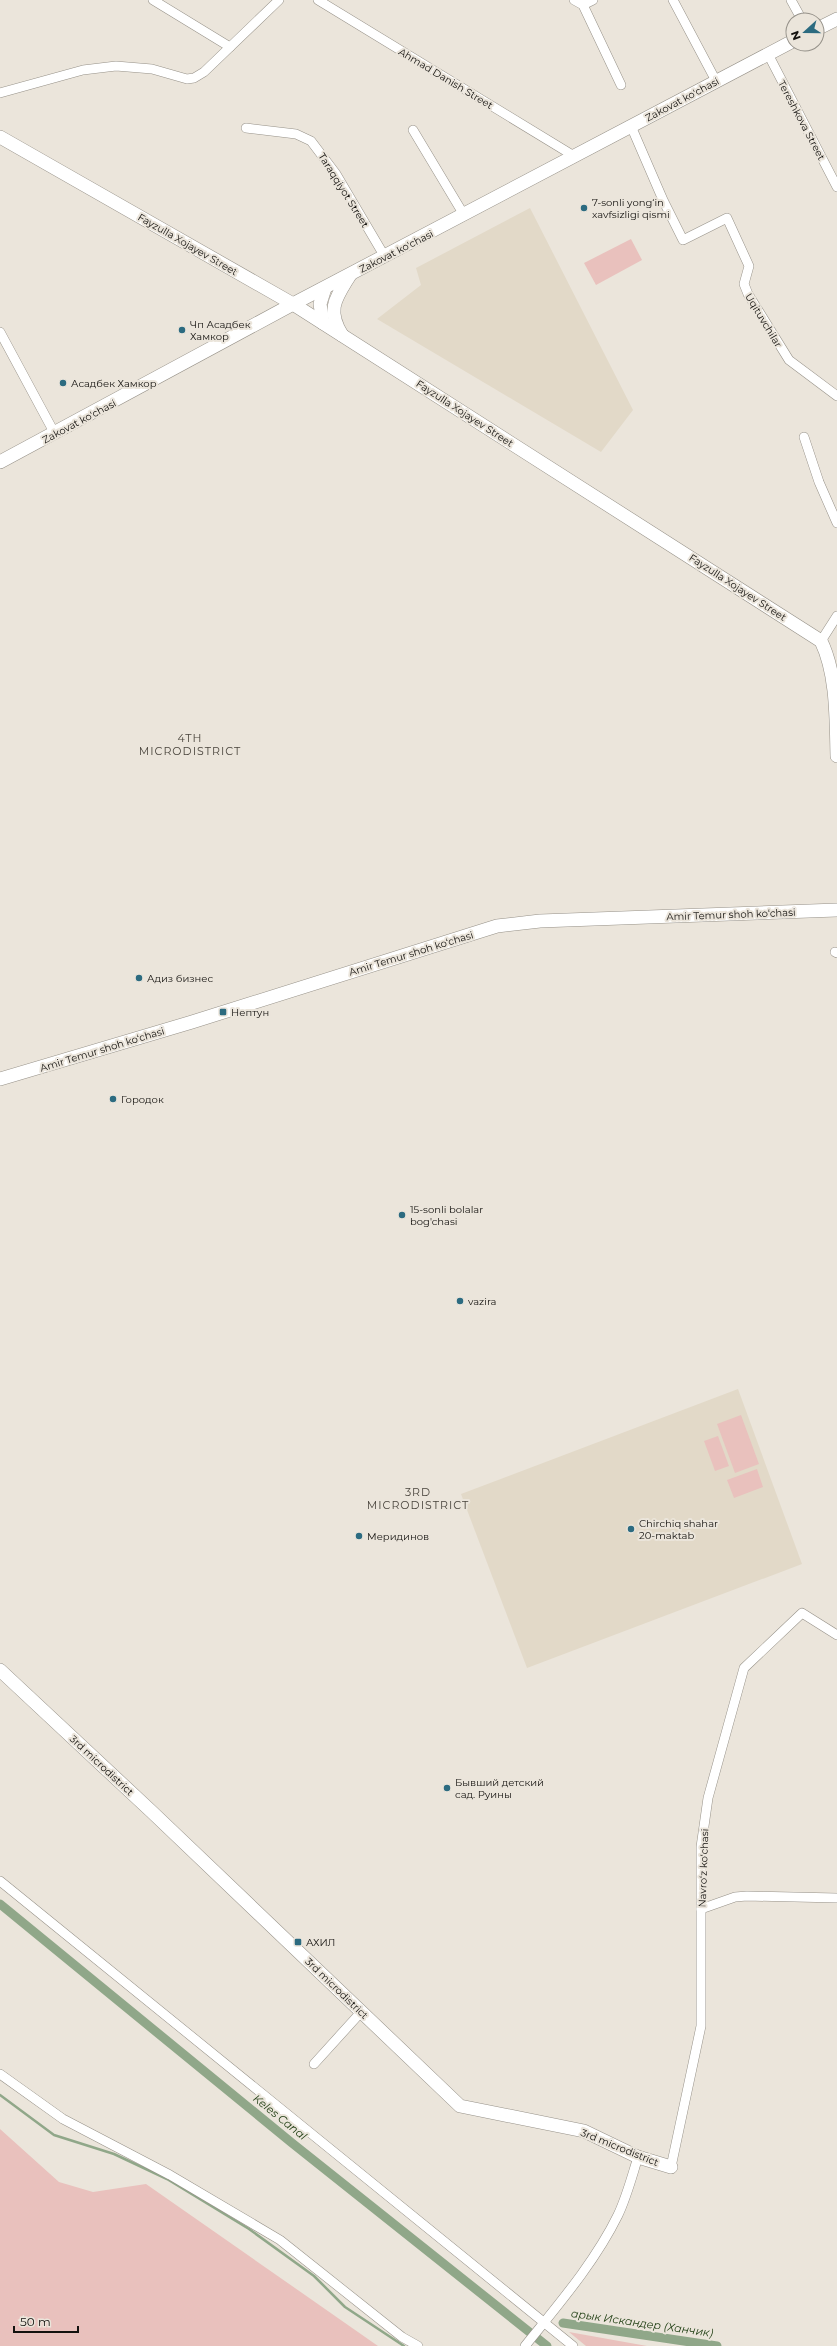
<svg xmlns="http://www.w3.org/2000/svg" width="837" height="2346" font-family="Montserrat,sans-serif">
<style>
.built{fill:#e2d9c8}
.green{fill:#e9c1bd}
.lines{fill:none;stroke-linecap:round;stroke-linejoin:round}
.stream{stroke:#90a789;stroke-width:2.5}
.canal{stroke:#90a789;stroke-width:9}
.street-casing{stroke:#969188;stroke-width:10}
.secondary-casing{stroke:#969188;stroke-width:14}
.street{stroke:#fff;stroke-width:9}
.secondary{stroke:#fff;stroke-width:13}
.poi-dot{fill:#2c6b80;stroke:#ebe5db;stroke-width:1.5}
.labels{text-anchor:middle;stroke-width:4;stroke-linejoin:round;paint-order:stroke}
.street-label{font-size:10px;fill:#14120f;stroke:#ebe5db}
.poi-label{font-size:10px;fill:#14120f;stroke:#ebe5db;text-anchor:start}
.neighbourhood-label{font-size:11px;letter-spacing:1px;fill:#49443c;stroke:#ebe5db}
.water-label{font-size:11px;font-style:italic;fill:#19390c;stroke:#ebe5db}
</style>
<rect width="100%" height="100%" fill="#ebe5db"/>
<g class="built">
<polygon points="530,208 633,410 601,452 377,319 421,285 416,268"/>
<polygon points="738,1389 802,1564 527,1668 461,1494"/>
</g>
<g class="green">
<polygon points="631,239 642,260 596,285 584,263"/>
<polygon points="741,1415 759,1464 735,1473 717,1424"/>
<polygon points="718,1436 729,1466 715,1471 704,1441"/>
<polygon points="757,1469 763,1487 734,1498 727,1480"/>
<polygon points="0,2129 59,2182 93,2192 146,2184 378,2346 0,2346"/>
<polygon points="569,2332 647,2346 586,2346"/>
</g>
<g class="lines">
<polyline class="stream" points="0,2095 54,2135 114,2154 167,2179 249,2229 314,2276 345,2307 404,2346"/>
<g class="canal">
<polyline points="0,1904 292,2143 547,2346"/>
<polyline points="563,2323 717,2346"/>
</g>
<g class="street-casing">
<g id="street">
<polyline points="153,0 230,47"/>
<polyline points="318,0 574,156"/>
<polyline points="574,0 583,5 621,85"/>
<polyline points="673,0 716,81"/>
<polyline points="791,0 802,20"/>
<polyline points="583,5 593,0"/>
<polyline points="768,54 837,187"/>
<polyline points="0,93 83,70 116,66 152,69 187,79 194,78 204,72 279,0"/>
<polyline points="631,126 663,200 683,240 727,218 749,266 744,284 748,294 789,360 837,396"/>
<polyline points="246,128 296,134 311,141 336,174 385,257"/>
<polyline points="413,130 464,215"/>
<polyline points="0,332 55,434"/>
<polyline points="804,437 819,482 837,523"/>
<polyline points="821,641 837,616"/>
<polyline points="835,952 837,953"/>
<polyline points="0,1881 573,2346"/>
<polyline points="701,1909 735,1897 747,1896 837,1898"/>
<polyline points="314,2064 362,2011"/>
<polyline points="0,2074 63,2119 170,2175 280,2240 402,2337 418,2346"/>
<polyline points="671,2167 701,2026 701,1847 708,1798 744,1668 802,1613 837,1635"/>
<path d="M525 2346C558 2305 595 2262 618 2215 627 2196 632 2176 638 2157"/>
</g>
</g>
<g class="secondary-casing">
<g id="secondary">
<polyline points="817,29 837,19"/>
<path d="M0 137 293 304 821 641C837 674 836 718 837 756"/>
<polyline points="323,323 320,304 325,288"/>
<path d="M342 335C326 309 336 298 350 275"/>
<polyline points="0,462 293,304 793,41"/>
<polyline points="0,1079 192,1022 497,926 540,921 837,910"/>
<polyline points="0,1670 152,1812 460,2106 584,2131 638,2157 671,2167"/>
</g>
</g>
<use href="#street" class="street"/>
<use href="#secondary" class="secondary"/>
</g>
<g class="poi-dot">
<circle cx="584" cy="208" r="4"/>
<circle cx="182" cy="330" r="4"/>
<circle cx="63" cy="383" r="4"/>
<circle cx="139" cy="978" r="4"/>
<rect x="219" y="1008" width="8" height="8" rx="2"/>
<circle cx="113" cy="1099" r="4"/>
<circle cx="402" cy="1215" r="4"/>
<circle cx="460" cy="1301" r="4"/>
<circle cx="631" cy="1529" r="4"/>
<circle cx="359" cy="1536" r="4"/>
<circle cx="447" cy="1788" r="4"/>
<rect x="294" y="1938" width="8" height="8" rx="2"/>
</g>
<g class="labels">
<g class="street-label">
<text transform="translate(446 78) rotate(31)" y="4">Ahmad Danish Street</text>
<text transform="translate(682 99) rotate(-28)" y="4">Zakovat ko'chasi</text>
<text transform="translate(802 120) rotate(62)" y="4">Tereshkova Street</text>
<text transform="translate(344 190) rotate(58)" y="4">Taraqqiyot Street</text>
<text transform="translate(188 244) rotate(30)" y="4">Fayzulla Xojayev Street</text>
<text transform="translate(396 251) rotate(-27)" y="4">Zakovat ko'chasi</text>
<text transform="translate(764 320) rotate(59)" y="4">Uqituvchilar</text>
<text transform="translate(465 413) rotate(33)" y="4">Fayzulla Xojayev Street</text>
<text transform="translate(79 421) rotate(-28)" y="4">Zakovat ko'chasi</text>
<text transform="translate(738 587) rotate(33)" y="4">Fayzulla Xojayev Street</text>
<text transform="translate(731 914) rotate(-2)" y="4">Amir Temur shoh ko‘chasi</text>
<text transform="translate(411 953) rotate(-17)" y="4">Amir Temur shoh ko‘chasi</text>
<text transform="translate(102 1049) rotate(-17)" y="4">Amir Temur shoh ko‘chasi</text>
<text transform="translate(102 1765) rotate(43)" y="4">3rd microdistrict</text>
<text transform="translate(703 1868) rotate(-88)" y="4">Navro‘z ko‘chasi</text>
<text transform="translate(337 1988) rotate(44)" y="4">3rd microdistrict</text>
<text transform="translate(620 2147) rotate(22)" y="4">3rd microdistrict</text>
</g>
<g class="poi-label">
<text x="592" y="206">7-sonli yong‘in<tspan x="592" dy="12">xavfsizligi qismi</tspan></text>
<text x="190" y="328">Чп Асадбек<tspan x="190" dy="12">Хамкор</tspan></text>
<text x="71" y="387">Асадбек Хамкор</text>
<text x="147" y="982">Адиз бизнес</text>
<text x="231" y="1016">Нептун</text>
<text x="121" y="1103">Городок</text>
<text x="410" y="1213">15-sonli bolalar<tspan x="410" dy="12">bog'chasi</tspan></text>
<text x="468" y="1305">vazira</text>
<text x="639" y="1527">Chirchiq shahar<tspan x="639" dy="12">20-maktab</tspan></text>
<text x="367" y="1540">Меридинов</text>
<text x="455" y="1786">Бывший детский<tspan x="455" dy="12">сад. Руины</tspan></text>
<text x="306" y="1946">АХИЛ</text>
</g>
<g class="neighbourhood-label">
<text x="190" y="742">4TH<tspan x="190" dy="13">MICRODISTRICT</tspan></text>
<text x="418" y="1496">3RD<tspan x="418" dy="13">MICRODISTRICT</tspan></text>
</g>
<g class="water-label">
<text transform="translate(280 2117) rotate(39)" y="4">Keles Canal</text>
<text transform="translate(642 2323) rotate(8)" y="4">арык Искандер (Ханчик)</text>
</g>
</g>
<g transform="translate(805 32) rotate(249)"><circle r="19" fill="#ebe5db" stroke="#959189"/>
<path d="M0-3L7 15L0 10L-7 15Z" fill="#2c6b80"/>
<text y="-6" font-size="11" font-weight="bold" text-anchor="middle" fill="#14120f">N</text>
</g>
<path d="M14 2326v6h64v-6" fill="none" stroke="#14120f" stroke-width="2"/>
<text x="20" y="2326" font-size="12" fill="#14120f" stroke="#ebe5db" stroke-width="3" paint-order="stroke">50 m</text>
</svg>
